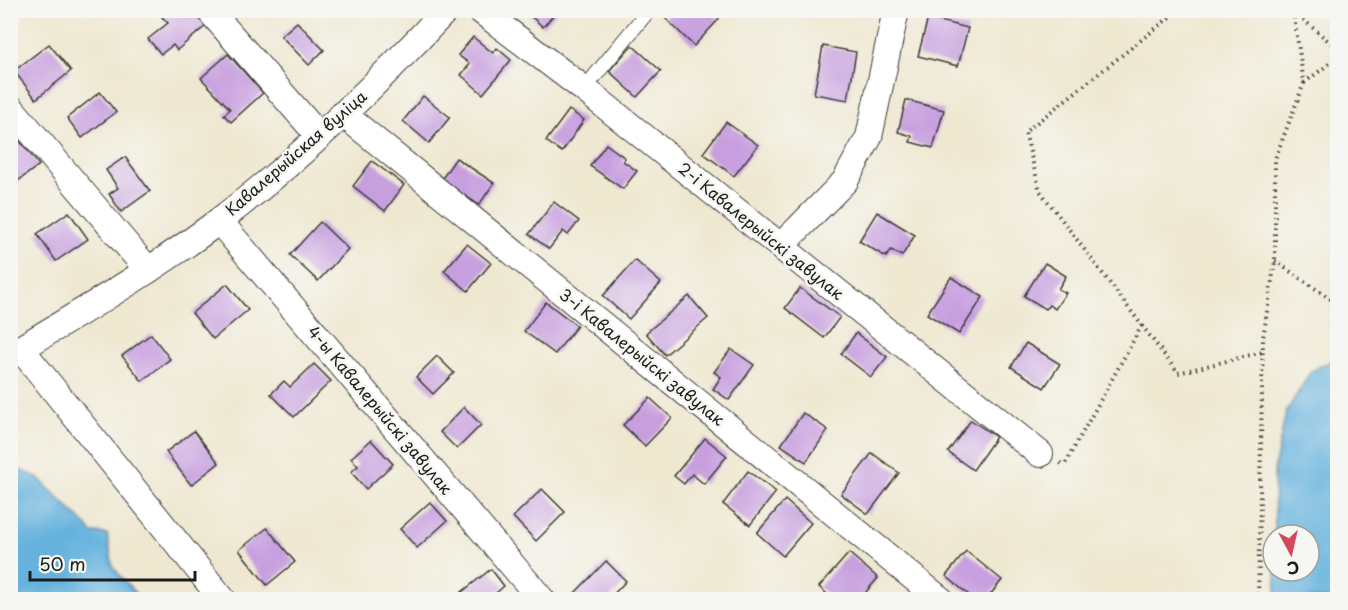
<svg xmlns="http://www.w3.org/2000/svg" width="1348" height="610" font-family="'Playpen Sans',sans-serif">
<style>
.water{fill:#65b2de;stroke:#40677d;stroke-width:1.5}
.building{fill:#c79fdf}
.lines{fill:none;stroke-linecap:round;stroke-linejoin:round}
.lane-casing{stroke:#3c3b37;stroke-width:16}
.street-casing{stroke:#3c3b37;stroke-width:28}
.path{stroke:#3c3b37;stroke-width:4;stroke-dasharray:1.5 4.5;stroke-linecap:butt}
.lane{stroke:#fff;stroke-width:14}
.street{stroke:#fff;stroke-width:26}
.labels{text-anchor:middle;stroke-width:5;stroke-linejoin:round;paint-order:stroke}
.street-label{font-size:16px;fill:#1c1c1c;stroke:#f6f6f2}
</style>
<rect width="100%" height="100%" fill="#f6f6f2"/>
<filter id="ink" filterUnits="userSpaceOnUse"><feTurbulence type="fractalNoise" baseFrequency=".0167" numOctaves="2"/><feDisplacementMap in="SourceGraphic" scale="12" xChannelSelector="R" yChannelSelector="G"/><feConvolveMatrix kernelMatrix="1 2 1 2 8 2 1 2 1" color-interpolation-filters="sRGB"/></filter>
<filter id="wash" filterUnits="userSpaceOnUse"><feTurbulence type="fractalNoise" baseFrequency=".008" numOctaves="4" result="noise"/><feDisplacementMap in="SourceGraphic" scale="24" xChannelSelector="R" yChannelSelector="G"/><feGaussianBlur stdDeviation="1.35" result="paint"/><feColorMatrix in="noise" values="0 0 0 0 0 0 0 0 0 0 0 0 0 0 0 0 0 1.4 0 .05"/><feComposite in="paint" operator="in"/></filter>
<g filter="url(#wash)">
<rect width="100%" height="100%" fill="#efe8d1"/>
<g class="water">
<polygon points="1337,358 1337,599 1276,599 1276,571 1309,571 1309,535 1275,535 1274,470 1286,412 1311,371"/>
<polygon points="10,466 37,477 85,524 92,533 107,534 113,567 135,593 136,599 22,599 11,589"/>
</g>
<g id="blocks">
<g class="building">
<polygon points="170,10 194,10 207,25 177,50 173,45 161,54 148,39 168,23 162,17"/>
<polygon points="524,10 558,10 543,27"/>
<polygon points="673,10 711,10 719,19 694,46 665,18"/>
<polygon points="928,18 968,28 958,66 918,56"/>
<polygon points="297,22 324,50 309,65 281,36"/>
<polygon points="473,37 493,53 497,48 511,60 483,94 461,75 470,64 458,55"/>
<polygon points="49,44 71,71 36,99 14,71"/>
<polygon points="632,45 661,71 637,97 609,71"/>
<polygon points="823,46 856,52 848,100 814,94"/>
<polygon points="228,54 263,93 231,122 224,115 230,109 201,78"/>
<polygon points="100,92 116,112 82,138 67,118"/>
<polygon points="423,96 450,117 429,143 403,121"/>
<polygon points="906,100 944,110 933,148 910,142 912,136 898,132"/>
<polygon points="569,110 584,120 562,152 546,141"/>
<polygon points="726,122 758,145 734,176 703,153"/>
<polygon points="15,135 39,165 10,187 10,139"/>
<polygon points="606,144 625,158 623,161 637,171 623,189 590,166"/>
<polygon points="125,157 150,191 121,212 109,194 118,188 106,170"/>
<polygon points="456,158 494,183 479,205 441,180"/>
<polygon points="372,161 404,185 385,211 353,186"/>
<polygon points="554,202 579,221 568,235 563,231 549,249 529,234"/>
<polygon points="69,212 88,239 56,261 37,234"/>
<polygon points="877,212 915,235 902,256 891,250 886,257 859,241"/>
<polygon points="320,222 348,249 318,281 290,255"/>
<polygon points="467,244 491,263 468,291 444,271"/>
<polygon points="635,260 661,283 629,319 603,296"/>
<polygon points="1045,263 1066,276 1058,289 1066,293 1055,309 1049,305 1046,309 1024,296"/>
<polygon points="951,277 983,297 959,334 927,314"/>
<polygon points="227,284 248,310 213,339 192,313"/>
<polygon points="800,288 840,317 824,338 785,308"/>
<polygon points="689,296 708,318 665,355 646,333"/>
<polygon points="546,302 577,326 555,354 524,331"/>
<polygon points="856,333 887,357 871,377 841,354"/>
<polygon points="151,334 170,359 142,381 122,356"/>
<polygon points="1026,343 1060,364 1044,388 1011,367"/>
<polygon points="731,349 754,365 729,400 713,389 721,377 714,372"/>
<polygon points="437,356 454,373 433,394 416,377"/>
<polygon points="314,364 331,381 294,417 271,394 284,381 290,387"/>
<polygon points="650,398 672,418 645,446 623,425"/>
<polygon points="464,407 481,425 457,449 440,432"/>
<polygon points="803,413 828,430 806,462 781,445"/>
<polygon points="971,420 996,437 973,470 948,452"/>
<polygon points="194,431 219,463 191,485 166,452"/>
<polygon points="705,438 727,456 704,484 692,474 684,484 674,476"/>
<polygon points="371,440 393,464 366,489 351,472 358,466 351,458"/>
<polygon points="872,453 899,473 868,514 841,494"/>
<polygon points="748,471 776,492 750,525 723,504"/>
<polygon points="542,489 565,512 536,541 513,517"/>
<polygon points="785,500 811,523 783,556 757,533"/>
<polygon points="430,502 447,521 417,548 400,529"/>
<polygon points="267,528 295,562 267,585 239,550"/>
<polygon points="966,551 1002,580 986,600 975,600 946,576"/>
<polygon points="849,553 878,578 859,600 834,600 819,587"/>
<polygon points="606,561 626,581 608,600 575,600 572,596"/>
<polygon points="491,569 504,586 495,594 499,600 460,600 457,596"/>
</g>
</g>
</g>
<g filter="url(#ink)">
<use href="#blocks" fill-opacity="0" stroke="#3c3b37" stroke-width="1.5"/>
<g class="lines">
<g class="lane-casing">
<polyline id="lane" points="584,89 649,10"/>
</g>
<g class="street-casing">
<g id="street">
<polyline points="209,10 319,136"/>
<polyline points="480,10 584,89 1040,454"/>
<polyline points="10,107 148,270"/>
<polyline points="343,114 941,600"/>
<polyline points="219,221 542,600"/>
<polyline points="781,246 845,181 869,137 896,10"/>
<polyline points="21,349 223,600"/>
<path d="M10 355C81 312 154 270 220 220 302 158 376 85 446 10"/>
</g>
</g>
<g class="path">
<polyline points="1179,10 1025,132 1040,191 1178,373 1263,352"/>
<polyline points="1294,12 1338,49"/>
<polyline points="1304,83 1338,57"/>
<polyline points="1275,261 1338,304"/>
<polyline points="1060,463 1065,464 1142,325"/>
<polyline points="1258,600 1263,338 1275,261 1275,159 1304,83 1293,10"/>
</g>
<use href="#lane" class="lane"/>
<use href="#street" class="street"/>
</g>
</g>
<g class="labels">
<g class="street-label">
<text transform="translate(296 153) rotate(-41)" y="6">Кавалерыйская вуліца</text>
<text transform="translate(761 231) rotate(39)" y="6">2-і Кавалерыйскі завулак</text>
<text transform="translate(642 357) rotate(39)" y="6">3-і Кавалерыйскі завулак</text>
<text transform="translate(380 410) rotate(50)" y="6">4-ы Кавалерыйскі завулак</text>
</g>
</g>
<rect width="1348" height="610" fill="none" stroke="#f6f6f2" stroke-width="36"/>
<g transform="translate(1291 553) rotate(172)"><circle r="28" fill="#f6f6f2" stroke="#9f9f9c" stroke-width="1.5"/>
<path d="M0-4.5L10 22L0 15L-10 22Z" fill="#d1495b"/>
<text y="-9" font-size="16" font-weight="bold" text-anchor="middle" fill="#1c1c1c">С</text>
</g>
<path d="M30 571v9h165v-9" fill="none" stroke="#1c1c1c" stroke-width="3"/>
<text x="39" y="571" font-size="18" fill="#1c1c1c" stroke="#f6f6f2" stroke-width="4.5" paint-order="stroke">50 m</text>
</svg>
